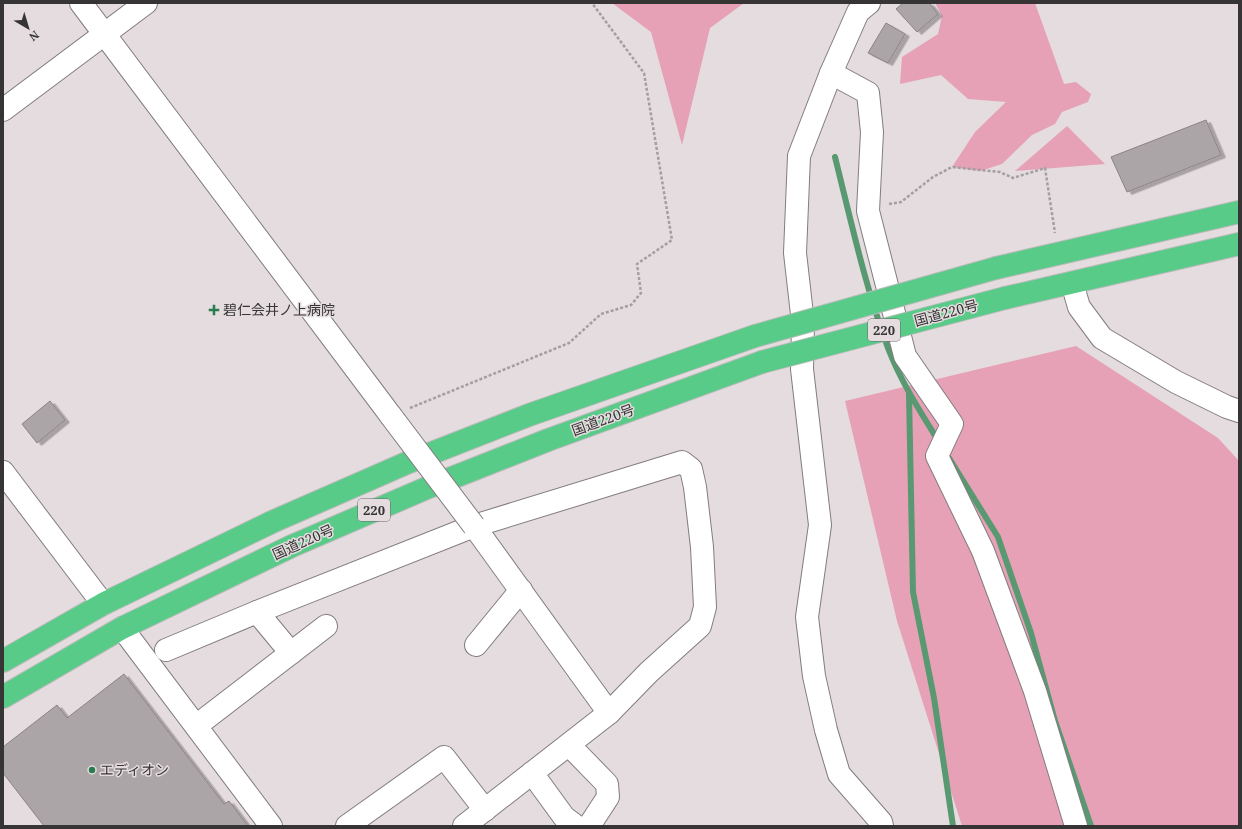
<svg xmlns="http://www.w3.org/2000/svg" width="1242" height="829" font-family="'Noto Serif','Noto Sans JP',serif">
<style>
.green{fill:#e6a1b7}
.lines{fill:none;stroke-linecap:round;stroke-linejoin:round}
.stream{stroke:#599971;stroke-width:6}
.building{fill:#aca5a7;stroke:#8a8385;filter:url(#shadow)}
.street-casing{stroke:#837c7e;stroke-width:24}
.secondary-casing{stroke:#837c7e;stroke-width:24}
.highway-casing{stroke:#bbbaba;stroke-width:24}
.path{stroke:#a49e9f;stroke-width:2.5;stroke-dasharray:3 2;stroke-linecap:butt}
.street{stroke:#fff;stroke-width:22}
.secondary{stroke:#fff;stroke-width:22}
.highway{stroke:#59cb88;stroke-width:22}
.street-bridge-casing{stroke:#837c7e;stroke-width:24;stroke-linecap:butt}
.highway-bridge-casing{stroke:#bbbaba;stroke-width:24;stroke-linecap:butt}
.street-bridge{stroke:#fff;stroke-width:22}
.highway-bridge{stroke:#59cb88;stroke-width:22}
.poi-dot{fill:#2a7c4e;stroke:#e4dcde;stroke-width:1.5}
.labels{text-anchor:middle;stroke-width:3;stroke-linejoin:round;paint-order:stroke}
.shield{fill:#e4dcde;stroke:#6a6667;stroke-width:1}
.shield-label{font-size:13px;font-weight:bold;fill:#363434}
.poi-label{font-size:14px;fill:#363434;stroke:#e4dcde;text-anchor:start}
.street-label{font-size:14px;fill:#363434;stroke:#e4dcde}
</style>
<defs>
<filter id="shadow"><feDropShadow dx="4.5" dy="2.5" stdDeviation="0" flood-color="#0004"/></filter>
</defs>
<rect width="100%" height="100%" fill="#e4dcde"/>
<g class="green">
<polygon points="612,3 744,3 710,28 682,145 651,32"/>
<polygon points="935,3 1035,3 1064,84 1076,82 1091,94 1088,102 1062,112 1055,124 1032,135 1002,164 980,171 952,167 975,132 1006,102 968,99 941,75 900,84 902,57 938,34 942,16"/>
<polygon points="1067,126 1105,164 1015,171"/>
<polygon points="1076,346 1218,438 1239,461 1239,826 962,826 897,621 845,401"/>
</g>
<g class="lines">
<g class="stream">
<path d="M835 157C851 221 865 286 888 348 901 382 920 411 939 442"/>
<polyline points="909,395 913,592 934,698 953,826"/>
<polyline points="949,458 998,537 1031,633 1055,721 1091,826"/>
</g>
</g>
<g class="building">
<polygon points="903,3 929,3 938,14 917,32 896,9"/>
<polygon points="886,23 905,34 888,63 868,53"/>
<polygon points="1206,120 1221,155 1127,192 1111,157"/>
<polygon points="50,401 65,420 37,443 22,424"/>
<polygon points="124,674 224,804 229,801 248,826 44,826 3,773 3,747 57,705 67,718"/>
</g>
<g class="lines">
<g class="street-casing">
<g id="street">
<polyline points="81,3 391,416"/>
<polyline points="869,3 858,12 831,73 799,156 795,253 803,323 802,369 820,525 807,617 814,676 826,730 839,774 881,822 882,826"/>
<polyline points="831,73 868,93 872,132 868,211 905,356 952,424 937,456 983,551 1035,691 1076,826"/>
<polyline points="3,110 146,3"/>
<polyline points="3,472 103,604"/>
<polyline points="474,526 609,713"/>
<polyline points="257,612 291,653"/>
<polyline points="122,628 271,826"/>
<polyline points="476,645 521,590"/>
<polyline points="166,650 257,612 474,526 682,462 691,469 695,487 702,547 705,607 700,626 649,672 609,713 464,826"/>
<polyline points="196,726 326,626"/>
<polyline points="569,745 607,784 608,797 589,826"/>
<polyline points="532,773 564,817 576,826"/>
<polyline points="347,826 444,757 485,810"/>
</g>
</g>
<g class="secondary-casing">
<polyline id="secondary" points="1072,283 1079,307 1102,338 1176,382 1227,407 1239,411"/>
</g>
<g class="highway-casing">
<g id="highway">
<polyline points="996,268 1239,212"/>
<polyline points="1005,298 1239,244"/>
<polyline points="3,661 103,604 272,522 409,462 529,415 755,336"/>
<polyline points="3,697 122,628 292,546 429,487 548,440 762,362"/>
</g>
</g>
<g class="path">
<polyline points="889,204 901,202 933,177 952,167 1000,172 1013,178 1045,168 1055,233"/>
<polyline points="410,408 569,343 601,314 631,305 641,293 637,264 672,240 644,73 592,3"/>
</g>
<use href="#street" class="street"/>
<use href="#secondary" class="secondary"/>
<use href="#highway" class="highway"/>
<g class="street-bridge-casing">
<polyline id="street-bridge" points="391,416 474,526"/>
</g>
<g class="highway-bridge-casing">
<g id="highway-bridge">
<polyline points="755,336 996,268"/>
<polyline points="762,362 1005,298"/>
</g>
</g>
<use href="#street-bridge" class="street-bridge"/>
<use href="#highway-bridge" class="highway-bridge"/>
</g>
<g class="poi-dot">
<path d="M212 304h4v4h4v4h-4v4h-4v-4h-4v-4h4z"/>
<circle cx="92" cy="770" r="4"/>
</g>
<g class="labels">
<g class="shield">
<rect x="868" y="319" width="32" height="22" rx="3"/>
<rect x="358" y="499" width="32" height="22" rx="3"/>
</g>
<g class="shield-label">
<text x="884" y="335">220</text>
<text x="374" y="515">220</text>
</g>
<g class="poi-label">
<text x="223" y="315">碧仁会井ノ上病院</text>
<text x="100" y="775">エディオン</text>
</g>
<g class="street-label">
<text transform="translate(946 313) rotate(-15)" y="5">国道220号</text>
<text transform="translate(603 420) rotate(-20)" y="5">国道220号</text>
<text transform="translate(303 542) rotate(-24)" y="5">国道220号</text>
</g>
</g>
<rect width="1242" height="829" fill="none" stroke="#363434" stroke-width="8"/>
<g transform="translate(28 28) rotate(142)" stroke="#e4dcde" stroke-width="3" paint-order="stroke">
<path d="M0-3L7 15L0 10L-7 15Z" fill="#363434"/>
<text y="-6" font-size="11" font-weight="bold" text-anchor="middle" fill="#363434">N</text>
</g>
</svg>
